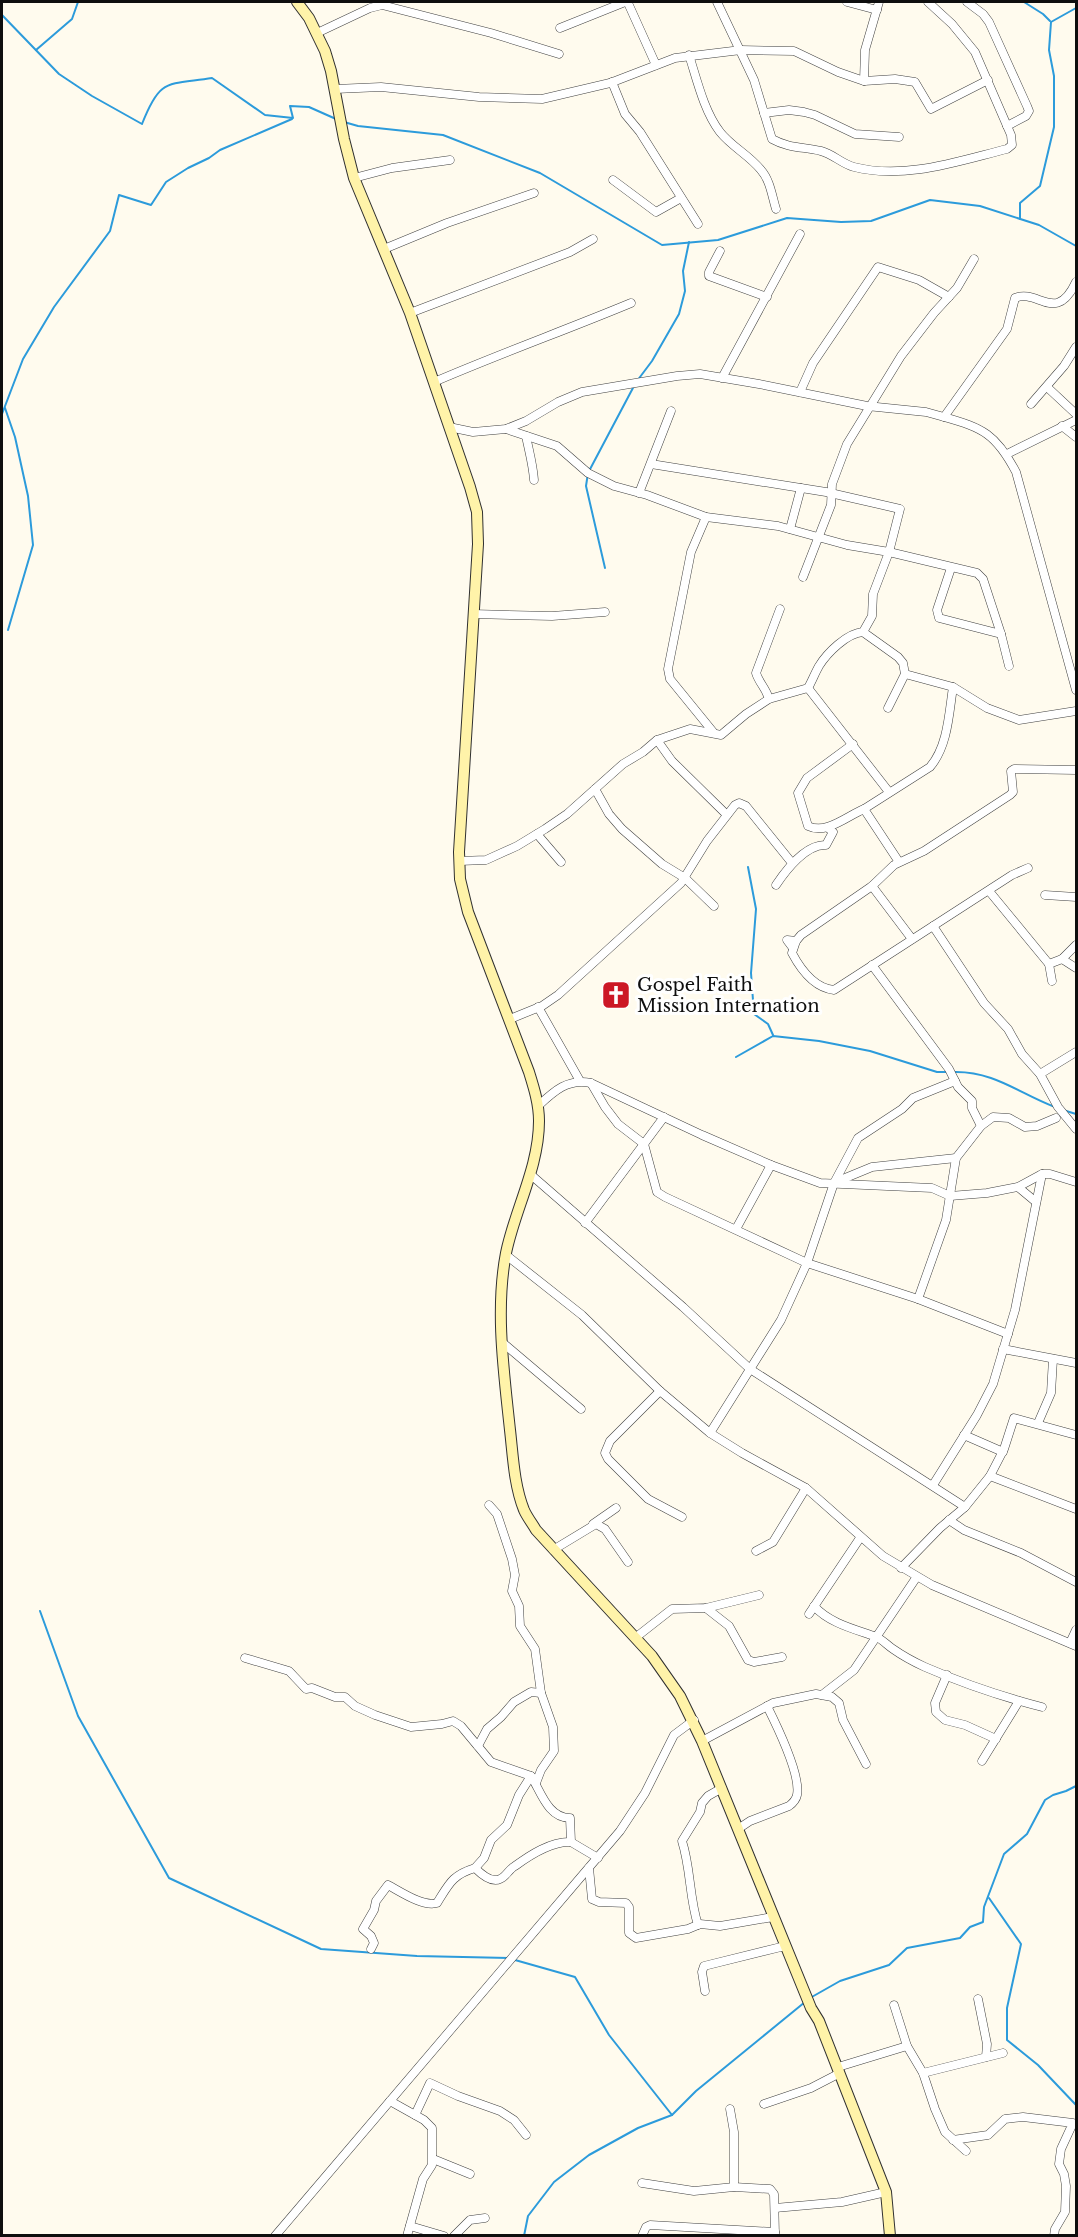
<svg xmlns="http://www.w3.org/2000/svg" width="1078" height="2237" font-family="'Libre Baskerville',serif">
<style>
.lines{fill:none;stroke-linecap:round;stroke-linejoin:round}
.stream{stroke:#2c9bdb;stroke-width:2}
.minor-casing{stroke:#414141;stroke-width:9}
.secondary-casing{stroke:#303030;stroke-width:12}
.minor{stroke:#fff;stroke-width:8}
.secondary{stroke:#fff3a9;stroke-width:10}
.labels{text-anchor:middle;stroke-width:6;stroke-linejoin:round;paint-order:stroke}
.poi-label{font-size:18px;fill:#0e0e0e;stroke:#fff;text-anchor:start}
</style>
<rect width="100%" height="100%" fill="#fffbee"/>
<g class="lines">
<g class="stream">
<polyline points="1024,2 1043,14 1050,21"/>
<path d="M2 15 59 74 92 96 142 124C160 78 166 85 212 78L265 115 293 118 290 106 309 107 336 119"/>
<polyline points="36,50 72,19 78,2"/>
<polyline points="344,122 358,126 443,135 540,173 662,245 718,240 787,218 841,222 871,221 930,200 980,206 1039,225 1076,246"/>
<polyline points="1020,219 1020,203 1040,186 1054,127 1054,76 1049,50 1051,22 1076,8"/>
<polyline points="637,381 652,361 679,314 685,291 683,271 689,242"/>
<polyline points="5,408 15,437 28,496 33,545 8,630"/>
<polyline points="2,414 23,359 54,307 110,231 119,195 151,205 166,182 188,168 209,158 220,150 292,119"/>
<polyline points="605,568 586,486 588,473 634,386"/>
<polyline points="748,867 756,909 751,973 754,1014 768,1024 773,1035"/>
<polyline points="736,1057 773,1036 819,1041 870,1051 937,1072 948,1072"/>
<path d="M954 1072C994 1071 1020 1094 1055 1107"/>
<polyline points="1063,1110 1076,1114"/>
<polyline points="40,1611 78,1716 169,1878 321,1949 417,1956 509,1958"/>
<polyline points="989,1898 1021,1944 1007,2008 1007,2040 1038,2065 1076,2105"/>
<polyline points="515,1960 575,1977 609,2035 672,2115"/>
<polyline points="810,1998 840,1981 889,1965 907,1948 960,1938 970,1927 983,1922 984,1907 1004,1854 1027,1834 1045,1800 1053,1795 1066,1791 1076,1786"/>
<polyline points="524,2236 528,2216 554,2182 589,2155 638,2128 672,2115 696,2091 805,2002"/>
</g>
<g class="minor-casing">
<g id="minor">
<path d="M717 2 754 80 772 139C788 148 804 147 821 151 833 154 842 164 854 167 905 180 958 161 1007 149L1012 145 1011 135 975 52 952 24 928 2"/>
<polyline points="847,2 877,10"/>
<polyline points="967,2 983,14 989,22 1027,106 1029,111 1026,116 1007,126"/>
<polyline points="560,28 625,2 628,3 656,65"/>
<polyline points="317,33 370,8 382,5 491,33 559,54"/>
<path d="M689 55C697 80 704 111 720 132 732 147 749 155 761 170 770 180 772 196 776 209"/>
<polyline points="864,81 865,50 879,2"/>
<polyline points="612,82 625,114 640,132 698,224"/>
<polyline points="335,89 381,87 479,97 542,99 610,83 675,58 741,50 794,51 838,72 864,81 895,79 915,82 931,109 988,80"/>
<polyline points="764,113 789,110 804,112 815,115 855,134 899,137"/>
<polyline points="354,178 392,168 450,160"/>
<polyline points="613,180 656,212 681,198"/>
<polyline points="384,249 447,223 534,193"/>
<polyline points="720,251 709,272 709,276 767,297"/>
<polyline points="410,313 570,252 593,239"/>
<polyline points="722,378 800,234"/>
<path d="M434 382C499 354 566 330 631 303"/>
<polyline points="1047,387 1076,414"/>
<polyline points="800,392 813,363 878,267 919,280 949,297"/>
<polyline points="1031,404 1064,366 1076,347"/>
<path d="M944 417C983 428 996 434 1016 472L1076 690"/>
<polyline points="1062,426 1076,437"/>
<path d="M449 427 473 432 506 429 526 421 558 402 582 392 677 376 700 374 759 384 867 406 926 412 944 417 1007 329 1015 298C1038 288 1056 325 1076 282"/>
<polyline points="506,429 557,446 588,473 614,486 647,495 706,517 778,526 847,545 889,552 977,573 983,579 1001,634 1009,666"/>
<path d="M526 436C529 451 533 465 534 480"/>
<polyline points="1007,454 1076,420"/>
<polyline points="639,493 671,411"/>
<polyline points="706,517 691,552 668,669 670,679 714,733"/>
<polyline points="790,529 801,488"/>
<polyline points="951,568 937,610 939,618 1001,634"/>
<polyline points="803,577 831,505 832,484 847,444 901,356 934,313 957,288 974,259"/>
<polyline points="473,614 552,616 605,612"/>
<polyline points="863,632 898,657 903,663 905,674"/>
<polyline points="808,688 889,792"/>
<path d="M769 699C766 688 759 683 756 673L780 609"/>
<polyline points="888,708 905,674 953,687 987,708 1019,720 1076,711"/>
<polyline points="657,740 672,761 727,815"/>
<path d="M853 744 807 778 798 793 808 826C826 835 847 816 864 809"/>
<polyline points="595,789 609,814 622,829 662,864 685,878 714,906"/>
<polyline points="537,834 561,862"/>
<path d="M459 861 486 860 517 846 545 829 567 814 623 764 643 752 657 740 690 729 721 735 746 714 769 699 808 688C812 681 815 673 819 666 827 653 847 633 863 632L872 616 873 594 889 552 900 509 826 492 651 464"/>
<path d="M899 862 864 809 930 767C948 746 949 713 953 687"/>
<path d="M1028 868 1012 875 834 990C815 988 801 970 792 953L796 941 801 935 872 886 894 865 924 851 1010 795 1013 792 1011 771 1014 769 1076 770"/>
<path d="M776 885C786 870 806 844 826 845L833 832 828 828"/>
<polyline points="872,886 912,939"/>
<polyline points="989,891 1049,964"/>
<polyline points="1045,895 1076,897"/>
<polyline points="933,926 984,1003 1008,1029 1022,1054 1040,1074 1058,1107 1076,1129"/>
<polyline points="793,948 787,940 796,941"/>
<polyline points="1062,959 1076,968"/>
<polyline points="872,965 949,1069 958,1087 972,1101 972,1108 981,1126 956,1158 946,1220 918,1299"/>
<polyline points="1052,981 1049,964 1062,959 1076,945"/>
<polyline points="538,1007 580,1081"/>
<polyline points="510,1019 542,1006 558,995 681,883 707,841 735,805 739,803 746,806 792,863"/>
<polyline points="1040,1074 1076,1052"/>
<polyline points="591,1083 605,1107 618,1124 644,1144 657,1192 665,1197 807,1263 918,1299 1008,1334"/>
<path d="M538 1106C554 1091 568 1078 591 1083L702 1135 771 1165 820 1183 932 1188 950 1196 987 1193 1018 1187 1042 1174H1050L1076 1182"/>
<polyline points="981,1126 993,1117 1009,1118 1025,1127 1037,1126 1056,1118"/>
<polyline points="530,1174 683,1307 750,1369 965,1507"/>
<polyline points="838,1181 872,1167 956,1158"/>
<polyline points="1018,1187 1036,1202"/>
<polyline points="585,1223 664,1117"/>
<polyline points="736,1229 771,1165"/>
<polyline points="506,1255 582,1315 660,1391 710,1433 742,1453 806,1488 883,1556 932,1585 1076,1646"/>
<polyline points="503,1343 581,1409"/>
<polyline points="1003,1349 1076,1363"/>
<polyline points="660,1391 610,1441 605,1453 608,1459 648,1499 682,1517"/>
<polyline points="1038,1423 1051,1393 1053,1359"/>
<polyline points="710,1433 781,1320 807,1263 834,1183 858,1138 902,1109 913,1098 955,1081"/>
<polyline points="964,1435 1003,1452"/>
<polyline points="990,1476 1076,1509"/>
<polyline points="933,1485 977,1415 993,1384 1015,1310 1042,1174"/>
<polyline points="489,1505 497,1514 512,1559 515,1575 512,1591 519,1606 520,1626 535,1649 541,1693 553,1727 554,1751 541,1770 536,1783"/>
<polyline points="949,1520 964,1530 1021,1553 1076,1582"/>
<polyline points="593,1524 616,1508"/>
<polyline points="553,1550 596,1524 605,1529 628,1562"/>
<polyline points="756,1551 773,1542 806,1488"/>
<polyline points="901,1568 940,1528 965,1507 990,1476 1004,1449 1014,1418 1076,1435"/>
<path d="M814 1606C829 1623 854 1629 874 1636 881 1638 887 1645 893 1649 903 1656 914 1662 925 1667 962 1683 1003 1697 1042 1707"/>
<polyline points="706,1608 729,1626 748,1660 754,1662 782,1657"/>
<polyline points="809,1614 860,1538"/>
<polyline points="635,1638 672,1609 706,1608 759,1595"/>
<polyline points="1070,1643 1076,1630"/>
<path d="M245 1658 289 1671 306 1689 312 1688 335 1697H345L355 1706 375 1715 411 1727 442 1724 453 1721 461 1726 491 1762 531 1776C541 1792 548 1818 570 1818L571 1842 598 1858"/>
<polyline points="947,1675 935,1703 936,1712 945,1720 965,1725 996,1739"/>
<polyline points="822,1695 854,1670 916,1578"/>
<polyline points="702,1741 773,1703 816,1694 832,1697 839,1703 843,1720 866,1764"/>
<polyline points="478,1746 487,1729 501,1717 514,1702 531,1692 541,1693"/>
<polyline points="982,1761 1019,1701"/>
<path d="M738 1829 750 1821 789 1806C793 1803 796 1800 797 1795 801 1775 776 1724 767 1706"/>
<polyline points="475,1868 484,1858 491,1840 507,1825 519,1795 531,1776"/>
<polyline points="589,1868 592,1899 599,1902 626,1903 629,1907 629,1933 636,1938 688,1929 700,1924 720,1926 773,1917"/>
<path d="M698 1925C689 1897 691 1869 682 1841L700 1812 702 1803 708 1796 722 1788"/>
<path d="M371 1949 374 1943 371 1936 363 1929 374 1910 376 1901 388 1885C401 1892 423 1907 437 1903 449 1884 452 1875 475 1868 481 1874 492 1883 500 1879 506 1877 509 1869 515 1866 530 1855 551 1841 571 1842"/>
<polyline points="705,1991 702,1972 704,1966 785,1946"/>
<polyline points="978,1999 987,2044 986,2057"/>
<polyline points="894,2005 907,2046 923,2073 935,2109 945,2132 966,2151"/>
<polyline points="838,2067 907,2046"/>
<polyline points="923,2073 1003,2053"/>
<polyline points="390,2101 424,2120 432,2128 432,2165 423,2179 407,2236"/>
<polyline points="764,2104 811,2088 840,2073"/>
<polyline points="730,2109 734,2132 734,2187"/>
<polyline points="415,2115 430,2083 458,2096 500,2111 514,2120 526,2135"/>
<polyline points="953,2140 988,2135 1005,2119 1023,2117 1073,2123 1061,2149 1059,2164 1064,2174 1066,2186 1065,2212 1055,2229 1054,2236"/>
<polyline points="433,2159 470,2174"/>
<polyline points="642,2183 694,2191 734,2187 770,2189 774,2194 775,2236"/>
<polyline points="775,2208 842,2202 886,2192"/>
<polyline points="410,2226 444,2236"/>
<polyline points="275,2236 620,1831 645,1793 674,1735 694,1720"/>
<polyline points="454,2236 470,2220 485,2218"/>
<polyline points="642,2236 646,2227 650,2225 775,2232"/>
</g>
</g>
<g class="secondary-casing">
<path id="secondary" d="M297 2 309 18 325 51 331 71 344 139 354 178 410 313 470 487 477 512 478 544 459 852 460 879 468 912 529 1072C534 1088 539 1104 539 1121 539 1167 515 1209 506 1253 495 1310 504 1373 510 1430 513 1456 514 1485 524 1510 527 1517 532 1523 536 1530L652 1656 680 1696 702 1741 811 2008 819 2021 886 2192 890 2236"/>
</g>
<use href="#minor" class="minor"/>
<use href="#secondary" class="secondary"/>
</g>
<defs>
<g id="church-square" transform="scale(1.5)"><rect x="-9" y="-9" width="18" height="18" rx="4" fill="#cc1726" stroke="#fff"/><path d="M-1.2-6h2.4v3.5h3.3v2.4h-3.3V6h-2.4V-.1h-3.3v-2.4h3.3Z" fill="#fff"/></g>
</defs>
<g fill-rule="evenodd">
<use href="#church-square" x="616" y="995"/>
</g>
<g class="labels">
<g class="poi-label">
<text x="637" y="991">Gospel Faith<tspan x="637" dy="21">Mission Internation</tspan></text>
</g>
</g>
<rect width="1078" height="2237" fill="none" stroke="#0e0e0e" stroke-width="6"/>
</svg>
